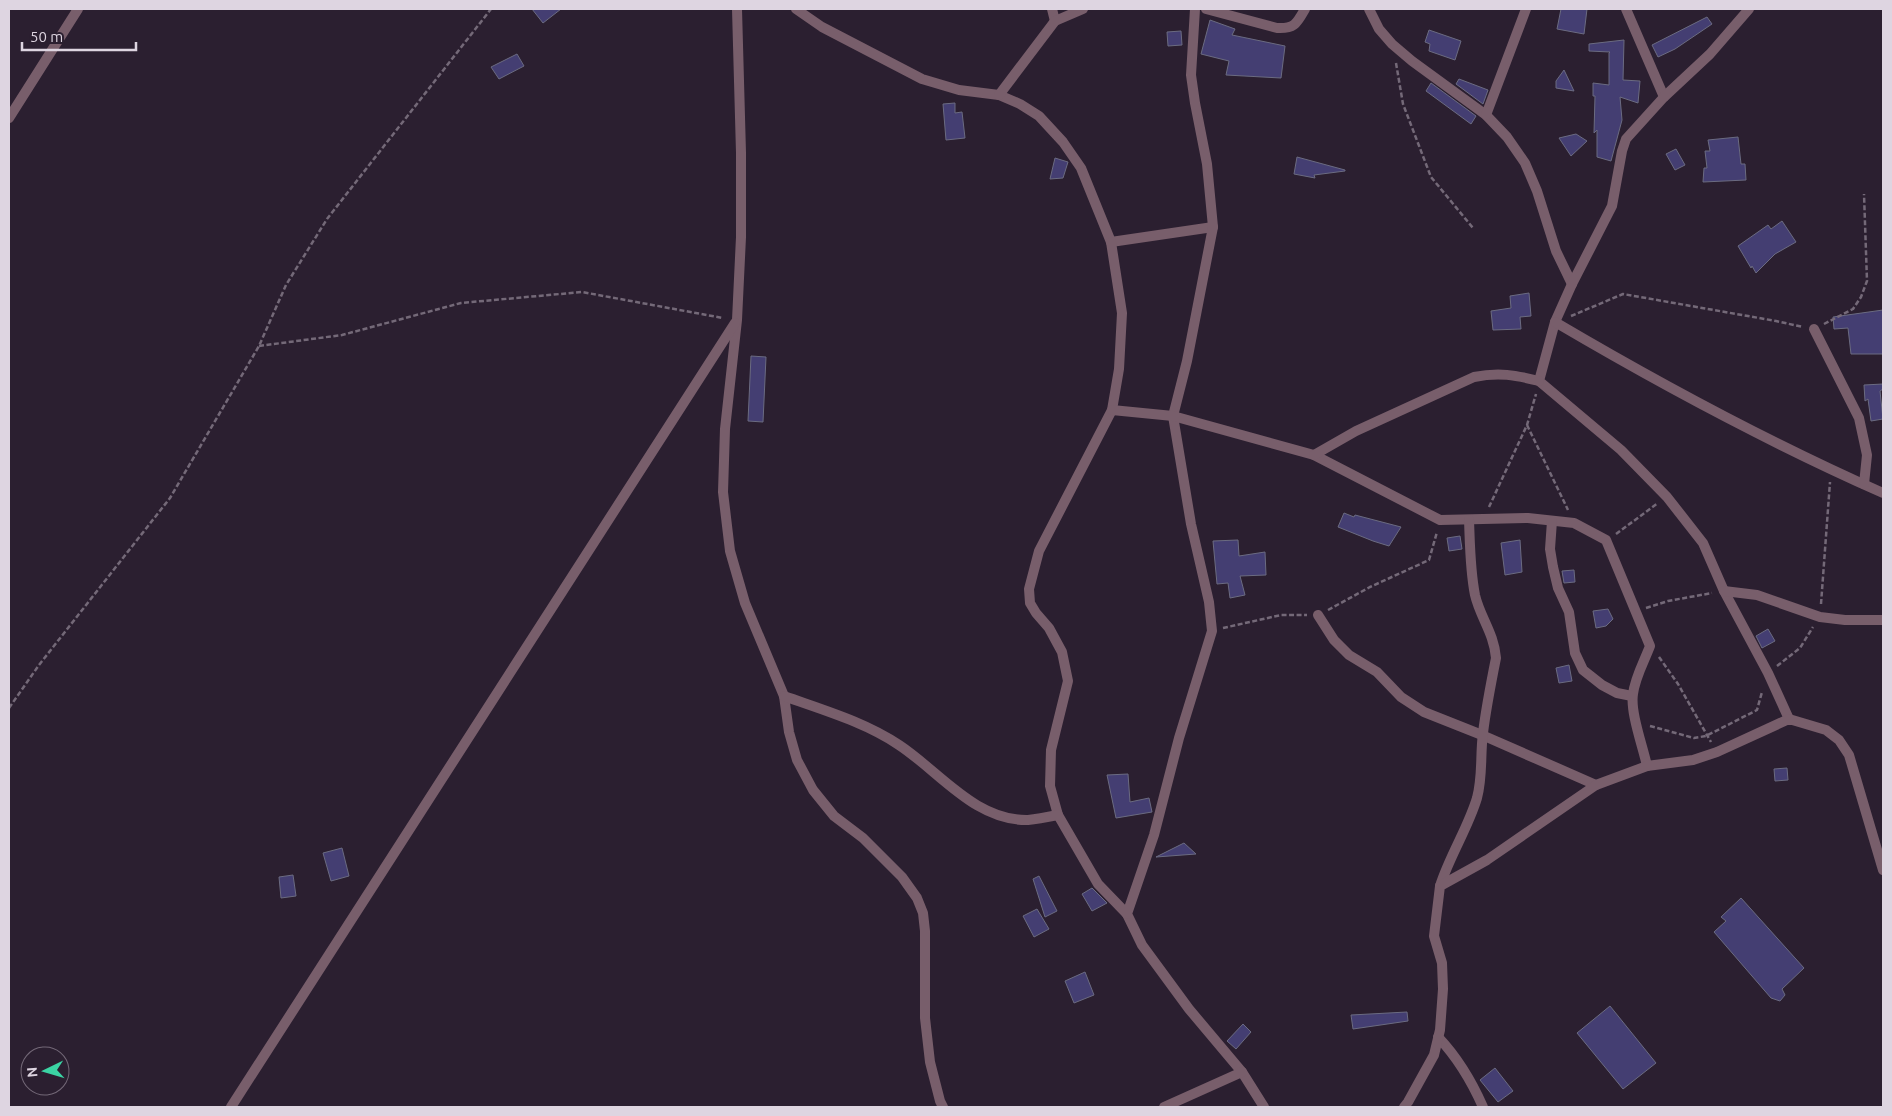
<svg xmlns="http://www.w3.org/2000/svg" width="1892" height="1116" font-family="Ubuntu,sans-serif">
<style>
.building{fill:#443e72;stroke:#6b6b81}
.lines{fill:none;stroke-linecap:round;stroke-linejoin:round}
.path{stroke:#746978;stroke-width:2.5;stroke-dasharray:5 2.5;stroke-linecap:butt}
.minor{stroke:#785e6b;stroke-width:10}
</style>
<rect width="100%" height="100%" fill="#2b1f30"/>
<g class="building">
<polygon points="532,9 561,9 543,23"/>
<polygon points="1561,9 1587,9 1584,34 1557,29"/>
<polygon points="1707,17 1712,24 1675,49 1658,57 1652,45"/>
<polygon points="1210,20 1235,29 1232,35 1285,46 1281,78 1226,75 1229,61 1201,54"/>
<polygon points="1429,30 1461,41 1455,60 1429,51 1430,44 1425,42"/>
<polygon points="1181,31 1182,45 1168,46 1167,32"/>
<polygon points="1624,40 1623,80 1640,81 1638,103 1620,97 1622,120 1611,161 1597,157 1597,130 1594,133 1595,96 1593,96 1593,83 1609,85 1609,53 1610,52 1589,51 1589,44"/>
<polygon points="517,54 524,66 499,79 491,67"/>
<polygon points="1564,70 1574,91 1556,88 1556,81"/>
<polygon points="1459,79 1488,90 1483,104 1456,84"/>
<polygon points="1431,83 1476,116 1471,124 1426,91"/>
<polygon points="955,103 955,113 962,112 965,138 946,140 943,104"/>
<polygon points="1576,134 1587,141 1571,156 1559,138"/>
<polygon points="1738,137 1741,164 1745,164 1746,180 1703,182 1704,168 1707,168 1705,151 1710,151 1708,140"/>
<polygon points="1676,149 1685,165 1675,170 1666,154"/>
<polygon points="1297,157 1345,170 1345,171 1314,175 1315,178 1294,174"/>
<polygon points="1055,158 1068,162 1063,178 1050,179"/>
<polygon points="1782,221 1796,242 1775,254 1756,273 1752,266 1751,268 1738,246 1768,225 1771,229"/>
<polygon points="1529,293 1531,316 1520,317 1521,329 1493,330 1491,311 1511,308 1510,296"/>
<polygon points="1883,310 1883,354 1851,354 1848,328 1834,329 1833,317"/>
<polygon points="751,356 766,357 763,422 748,421"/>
<polygon points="1883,384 1883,389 1880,391 1883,419 1871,421 1868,399 1865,401 1864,385"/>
<polygon points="1344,513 1354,517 1355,515 1401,527 1389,546 1373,541 1338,527"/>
<polygon points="1460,536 1462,549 1449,551 1447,538"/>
<polygon points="1238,540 1239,556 1265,552 1266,575 1240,576 1245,595 1230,598 1228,583 1217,584 1213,541"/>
<polygon points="1520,540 1522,572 1505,575 1501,543"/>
<polygon points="1574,570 1575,582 1564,583 1562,571"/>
<polygon points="1608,609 1613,619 1606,626 1596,628 1593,611"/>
<polygon points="1768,629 1775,641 1762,648 1756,636"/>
<polygon points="1569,665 1572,681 1559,683 1556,668"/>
<polygon points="1787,768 1788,780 1775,781 1774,769"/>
<polygon points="1128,774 1130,802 1149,798 1152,812 1116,818 1107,775"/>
<polygon points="1184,843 1196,854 1156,857"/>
<polygon points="342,848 349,876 331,881 323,853"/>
<polygon points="293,875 296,896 281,898 279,877"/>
<polygon points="1039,876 1057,911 1045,917 1033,879"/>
<polygon points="1092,888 1107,903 1092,911 1082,894"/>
<polygon points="1741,898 1804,968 1782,989 1785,995 1780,1001 1771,998 1714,932 1726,921 1721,917"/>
<polygon points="1037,909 1049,929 1034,937 1023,916"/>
<polygon points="1085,972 1094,995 1074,1003 1065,981"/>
<polygon points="1610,1006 1656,1063 1623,1089 1577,1033"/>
<polygon points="1407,1012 1408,1021 1353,1029 1351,1015"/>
<polygon points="1243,1024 1251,1032 1236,1049 1227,1041"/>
<polygon points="1495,1068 1513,1091 1498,1102 1480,1080"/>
</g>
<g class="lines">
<g class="path">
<polyline points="1396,63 1403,104 1431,177 1473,228"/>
<polyline points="1571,316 1623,294 1776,321 1803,327"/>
<polyline points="1824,324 1853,309 1861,297 1867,281 1864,194"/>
<polyline points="259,346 342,335 461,303 582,292 723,318"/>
<polyline points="1527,425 1568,510"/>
<polyline points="1489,507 1527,425 1536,394"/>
<polyline points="1616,534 1658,503"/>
<polyline points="1821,604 1830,482"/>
<polyline points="1646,608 1668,601 1712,593"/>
<polyline points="1328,610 1370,587 1429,560 1437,532"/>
<polyline points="1223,628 1281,615 1307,615"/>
<polyline points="1659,657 1678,684 1711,742"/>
<polyline points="1777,666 1800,648 1813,627"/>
<polyline points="9,708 39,665 170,498 259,346 286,285 327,219 491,9"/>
<polyline points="1650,726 1694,738 1706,736 1757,710 1762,692"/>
</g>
<g class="minor">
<polyline points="737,9 741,153 741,237 737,320 725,429 723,492 730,551 745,603 784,696 789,732 797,760 813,790 834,816 863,838 902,877 917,898 923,913 925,931 925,1018 930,1062 940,1101 943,1107"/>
<polyline points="796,9 822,27 922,79 959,90 999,95 1020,104 1039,116 1063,142 1081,168 1111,242 1213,227"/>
<polyline points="1052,9 1055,21"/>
<polyline points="1195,9 1191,75 1195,103 1207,164 1213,227 1187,361 1173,416 1191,524 1209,602 1212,631 1179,738 1154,835 1127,914 1142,945 1189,1009 1242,1072 1264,1107"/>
<path d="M1206 9 1277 28C1295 29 1297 23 1305 9"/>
<polyline points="1369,9 1379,29 1392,44 1412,61 1486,115 1507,137 1525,163 1537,191 1556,251 1572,284"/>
<polyline points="1626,9 1664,97"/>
<polyline points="1749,9 1710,54 1664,97 1626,139 1622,151 1612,206 1572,284 1555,322 1539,381 1621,450 1667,497 1703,543 1724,591 1768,673 1789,719"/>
<polyline points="999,95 1055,21 1083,9"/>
<polyline points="1486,115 1526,9"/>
<polyline points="9,118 78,9"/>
<polyline points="1111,242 1122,313 1119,369 1112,410 1039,551 1029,589 1030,603 1036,613 1049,628 1062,652 1068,681 1051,750 1050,786 1058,815 1098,884 1127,914"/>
<path d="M1555 322C1662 385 1770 443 1883 493"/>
<polyline points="1814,329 1859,418 1867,455 1864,484"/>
<path d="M1112 410 1173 416 1314 455 1440 520 1528 518 1574 523 1606 540 1650 646C1644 662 1635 677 1633 694 1630 712 1643 747 1647 766"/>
<path d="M1314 455 1356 431 1474 377C1499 372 1515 375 1539 381"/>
<polyline points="1552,521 1550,549 1553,567 1558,588 1569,612 1575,653 1583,670 1602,685 1617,693 1632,696"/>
<polyline points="1724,591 1757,595 1820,617 1845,620 1883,620"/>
<polyline points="1318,615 1334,640 1349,655 1377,672 1401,697 1424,712 1482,735 1596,785"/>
<path d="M784 696C823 710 865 722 899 745 940 772 975 821 1028 820 1038 819 1048 817 1058 815"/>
<path d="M1440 886C1450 855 1468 828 1477 798 1483 776 1480 755 1483 733 1486 708 1491 683 1496 658 1494 633 1480 617 1475 595 1470 570 1470 544 1469 520"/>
<path d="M1438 1037C1457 1057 1472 1082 1483 1107"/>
<polyline points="231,1107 735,323"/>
<polyline points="1164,1107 1242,1072"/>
<polyline points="1404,1107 1408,1102 1434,1055 1440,1030 1443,989 1442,963 1434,936 1440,886 1487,860 1596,785 1647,766 1693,760 1717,752 1789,719 1826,730 1839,740 1849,755 1883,870"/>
</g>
</g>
<rect width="1892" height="1116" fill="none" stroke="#ded5e1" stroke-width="20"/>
<g transform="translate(45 1071) rotate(265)"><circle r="24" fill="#2b1f30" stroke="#736877"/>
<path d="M0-4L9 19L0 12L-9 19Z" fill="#3bd4a4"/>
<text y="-8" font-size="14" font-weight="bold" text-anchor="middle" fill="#ded5e1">N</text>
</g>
<path d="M22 42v8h114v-8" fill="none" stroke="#ded5e1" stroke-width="2.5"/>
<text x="30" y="42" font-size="15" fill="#ded5e1" stroke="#2b1f30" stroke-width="4" paint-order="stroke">50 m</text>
</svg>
